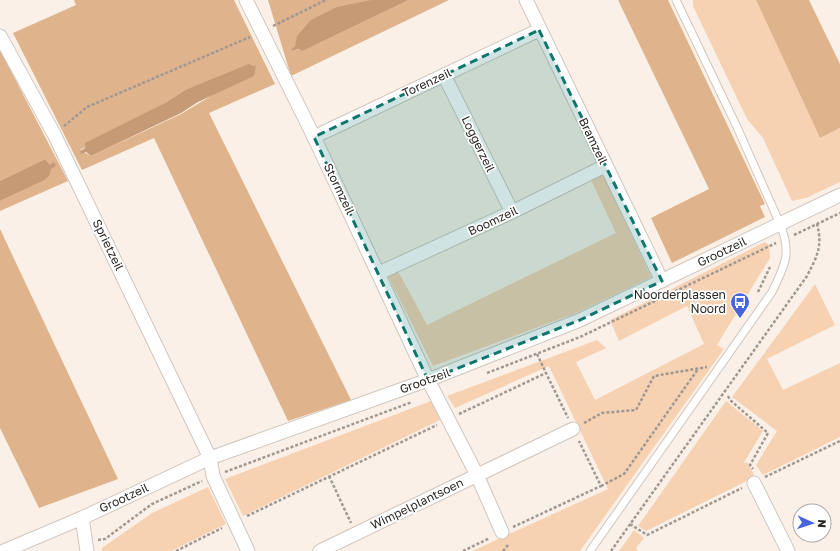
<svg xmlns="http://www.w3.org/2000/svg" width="840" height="551" font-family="'Golos Text',sans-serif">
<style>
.green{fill:#f6d2b3}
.forest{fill:#dfb38c;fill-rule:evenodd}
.water{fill:#c59a74}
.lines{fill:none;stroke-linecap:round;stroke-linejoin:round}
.lane-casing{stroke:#d0c6be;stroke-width:9}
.street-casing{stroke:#d0c6be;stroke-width:15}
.path{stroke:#a09892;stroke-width:2.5;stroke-dasharray:3 2;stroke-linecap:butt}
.lane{stroke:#fff;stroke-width:7}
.street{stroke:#fff;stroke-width:13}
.marked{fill:#0f766e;fill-opacity:0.2;stroke:#0f766e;stroke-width:3;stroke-dasharray:8 5;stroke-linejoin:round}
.labels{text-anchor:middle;stroke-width:3.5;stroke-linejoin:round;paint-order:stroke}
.street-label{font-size:12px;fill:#2a2623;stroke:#fff}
.poi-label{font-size:12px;fill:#2a2623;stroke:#fff;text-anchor:end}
</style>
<rect width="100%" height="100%" fill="#faf0e7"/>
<g class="green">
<polygon points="693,0 756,0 820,138 840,128 840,182 806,198 792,201 763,138 747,119 693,6"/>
<polygon points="603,174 651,277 576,313 433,366 388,276 398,271 427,325 616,233 590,178"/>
<polygon points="765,242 769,245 770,258 717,345 724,349 580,551 472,551 608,489 549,366 455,408 447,396 597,340 606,348 576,362 595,400 704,344 687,306 619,341 610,320"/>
<polygon points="815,284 835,325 767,359 783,390 840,363 840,437 763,475 756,465 777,431 732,397"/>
<polygon points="431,401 440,420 243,516 225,479"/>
<polygon points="726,401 763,431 743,464 747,462 755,477 646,531 638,526"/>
<polygon points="208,487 226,524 171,551 102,551 102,548 152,513"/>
<polygon points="634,530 644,538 636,548 638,551 619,551"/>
</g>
<g class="forest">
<path d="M74 0H234L275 84 209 113 351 400 288 421 154 138 82 170 13 33 76 5ZM256 65 254 70 181 114 91 156 80 150 165 103 185 90Z"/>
<polygon points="268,0 371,0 295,47 292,51 313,46 409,0 449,0 291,76"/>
<polygon points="618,0 668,0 765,204 760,206 765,217 672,263 651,218 709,189"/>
<polygon points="756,0 809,0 840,64 840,128 820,138"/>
<polygon points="0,50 68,181 0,211 0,201 43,181 50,165 45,159 0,181"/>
<polygon points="0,229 118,479 39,508 0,428"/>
</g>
<g class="water">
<polygon points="371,0 409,0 313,46 302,51 299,49 292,51 292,48 295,47 297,36 311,20 337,7"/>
<polygon points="249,64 253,66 256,65 254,76 198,102 181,113 91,156 86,152 81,154 80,151 85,148 85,143 165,103 185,90"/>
<polygon points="45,159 50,165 54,162 56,166 51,169 49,176 43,181 0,201 0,181"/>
</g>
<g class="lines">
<g class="lane-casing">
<path id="lane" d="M590 551 772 292C785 265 792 253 780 224L737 127 676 0"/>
</g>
<g class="street-casing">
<g id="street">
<polyline points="246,0 314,137 428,380 477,475 502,532"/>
<polyline points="526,0 662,281"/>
<polyline points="0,36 54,134 210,458 213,476 248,551"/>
<polyline points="444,75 512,212"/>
<polyline points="314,137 539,30"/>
<polyline points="379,273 512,212 605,166"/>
<polyline points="754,483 788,551"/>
<polyline points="82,518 87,551"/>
<polyline points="4,551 82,518 210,458 428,380 580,320 840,195"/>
<polyline points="320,551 573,429"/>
</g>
</g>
<g class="path">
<polyline points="273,26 326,0"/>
<polyline points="64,126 87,107 250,37"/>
<polyline points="794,235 840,213"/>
<polyline points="758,292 770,267"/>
<polyline points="537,354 546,373"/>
<polyline points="487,373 580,337 776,243"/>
<polyline points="728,396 730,400 768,433 750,465 753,469"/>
<polyline points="459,414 546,373 568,418"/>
<polyline points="584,423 602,413 636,410 654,376 707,367"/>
<polyline points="225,472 412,402"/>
<polyline points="329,476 351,523"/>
<polyline points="765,477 840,441"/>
<polyline points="601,486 624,474 698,369"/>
<polyline points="247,516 437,425"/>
<polyline points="630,524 647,535 742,488"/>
<polyline points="513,527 601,486 579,441"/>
<polyline points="98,540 105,539 152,504 202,481"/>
<polyline points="176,551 222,528"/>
<polyline points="463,551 490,538"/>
<polyline points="503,551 508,545"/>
<path d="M611 551 807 276C817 256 823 247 817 224"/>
</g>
<use href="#lane" class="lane"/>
<use href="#street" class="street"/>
</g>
<path class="marked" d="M539 30 662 281 580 320 428 380 314 137Z"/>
<defs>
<g id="bus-pin" transform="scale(1)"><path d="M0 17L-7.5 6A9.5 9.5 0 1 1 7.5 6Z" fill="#4865d9" stroke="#fff"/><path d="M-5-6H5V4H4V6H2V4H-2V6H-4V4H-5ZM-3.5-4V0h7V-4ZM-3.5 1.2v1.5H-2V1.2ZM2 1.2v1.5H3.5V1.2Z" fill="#fff"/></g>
</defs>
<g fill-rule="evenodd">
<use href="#bus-pin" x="740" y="302"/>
</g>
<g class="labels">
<g class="street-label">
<text transform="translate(427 83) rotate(-25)" y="4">Torenzeil</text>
<text transform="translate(593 141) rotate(64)" y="4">Bramzeil</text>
<text transform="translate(478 144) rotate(64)" y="4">Loggerzeil</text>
<text transform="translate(339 189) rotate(64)" y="4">Stormzeil</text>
<text transform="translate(493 221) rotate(-25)" y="4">Boomzeil</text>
<text transform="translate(108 245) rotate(64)" y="4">Sprietzeil</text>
<text transform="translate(722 252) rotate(-26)" y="4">Grootzeil</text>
<text transform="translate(425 381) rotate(-20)" y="4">Grootzeil</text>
<text transform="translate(124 498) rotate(-25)" y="4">Grootzeil</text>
<text transform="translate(417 504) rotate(-26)" y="4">Wimpelplantsoen</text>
</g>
<g class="poi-label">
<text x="726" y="299">Noorderplassen<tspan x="726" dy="14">Noord</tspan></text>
</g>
</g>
<g transform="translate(812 523) rotate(93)"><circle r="19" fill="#ffffff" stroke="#aaa8a7"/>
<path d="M0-3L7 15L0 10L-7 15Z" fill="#4865d9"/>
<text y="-6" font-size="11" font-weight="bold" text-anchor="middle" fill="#2a2623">N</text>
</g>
</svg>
